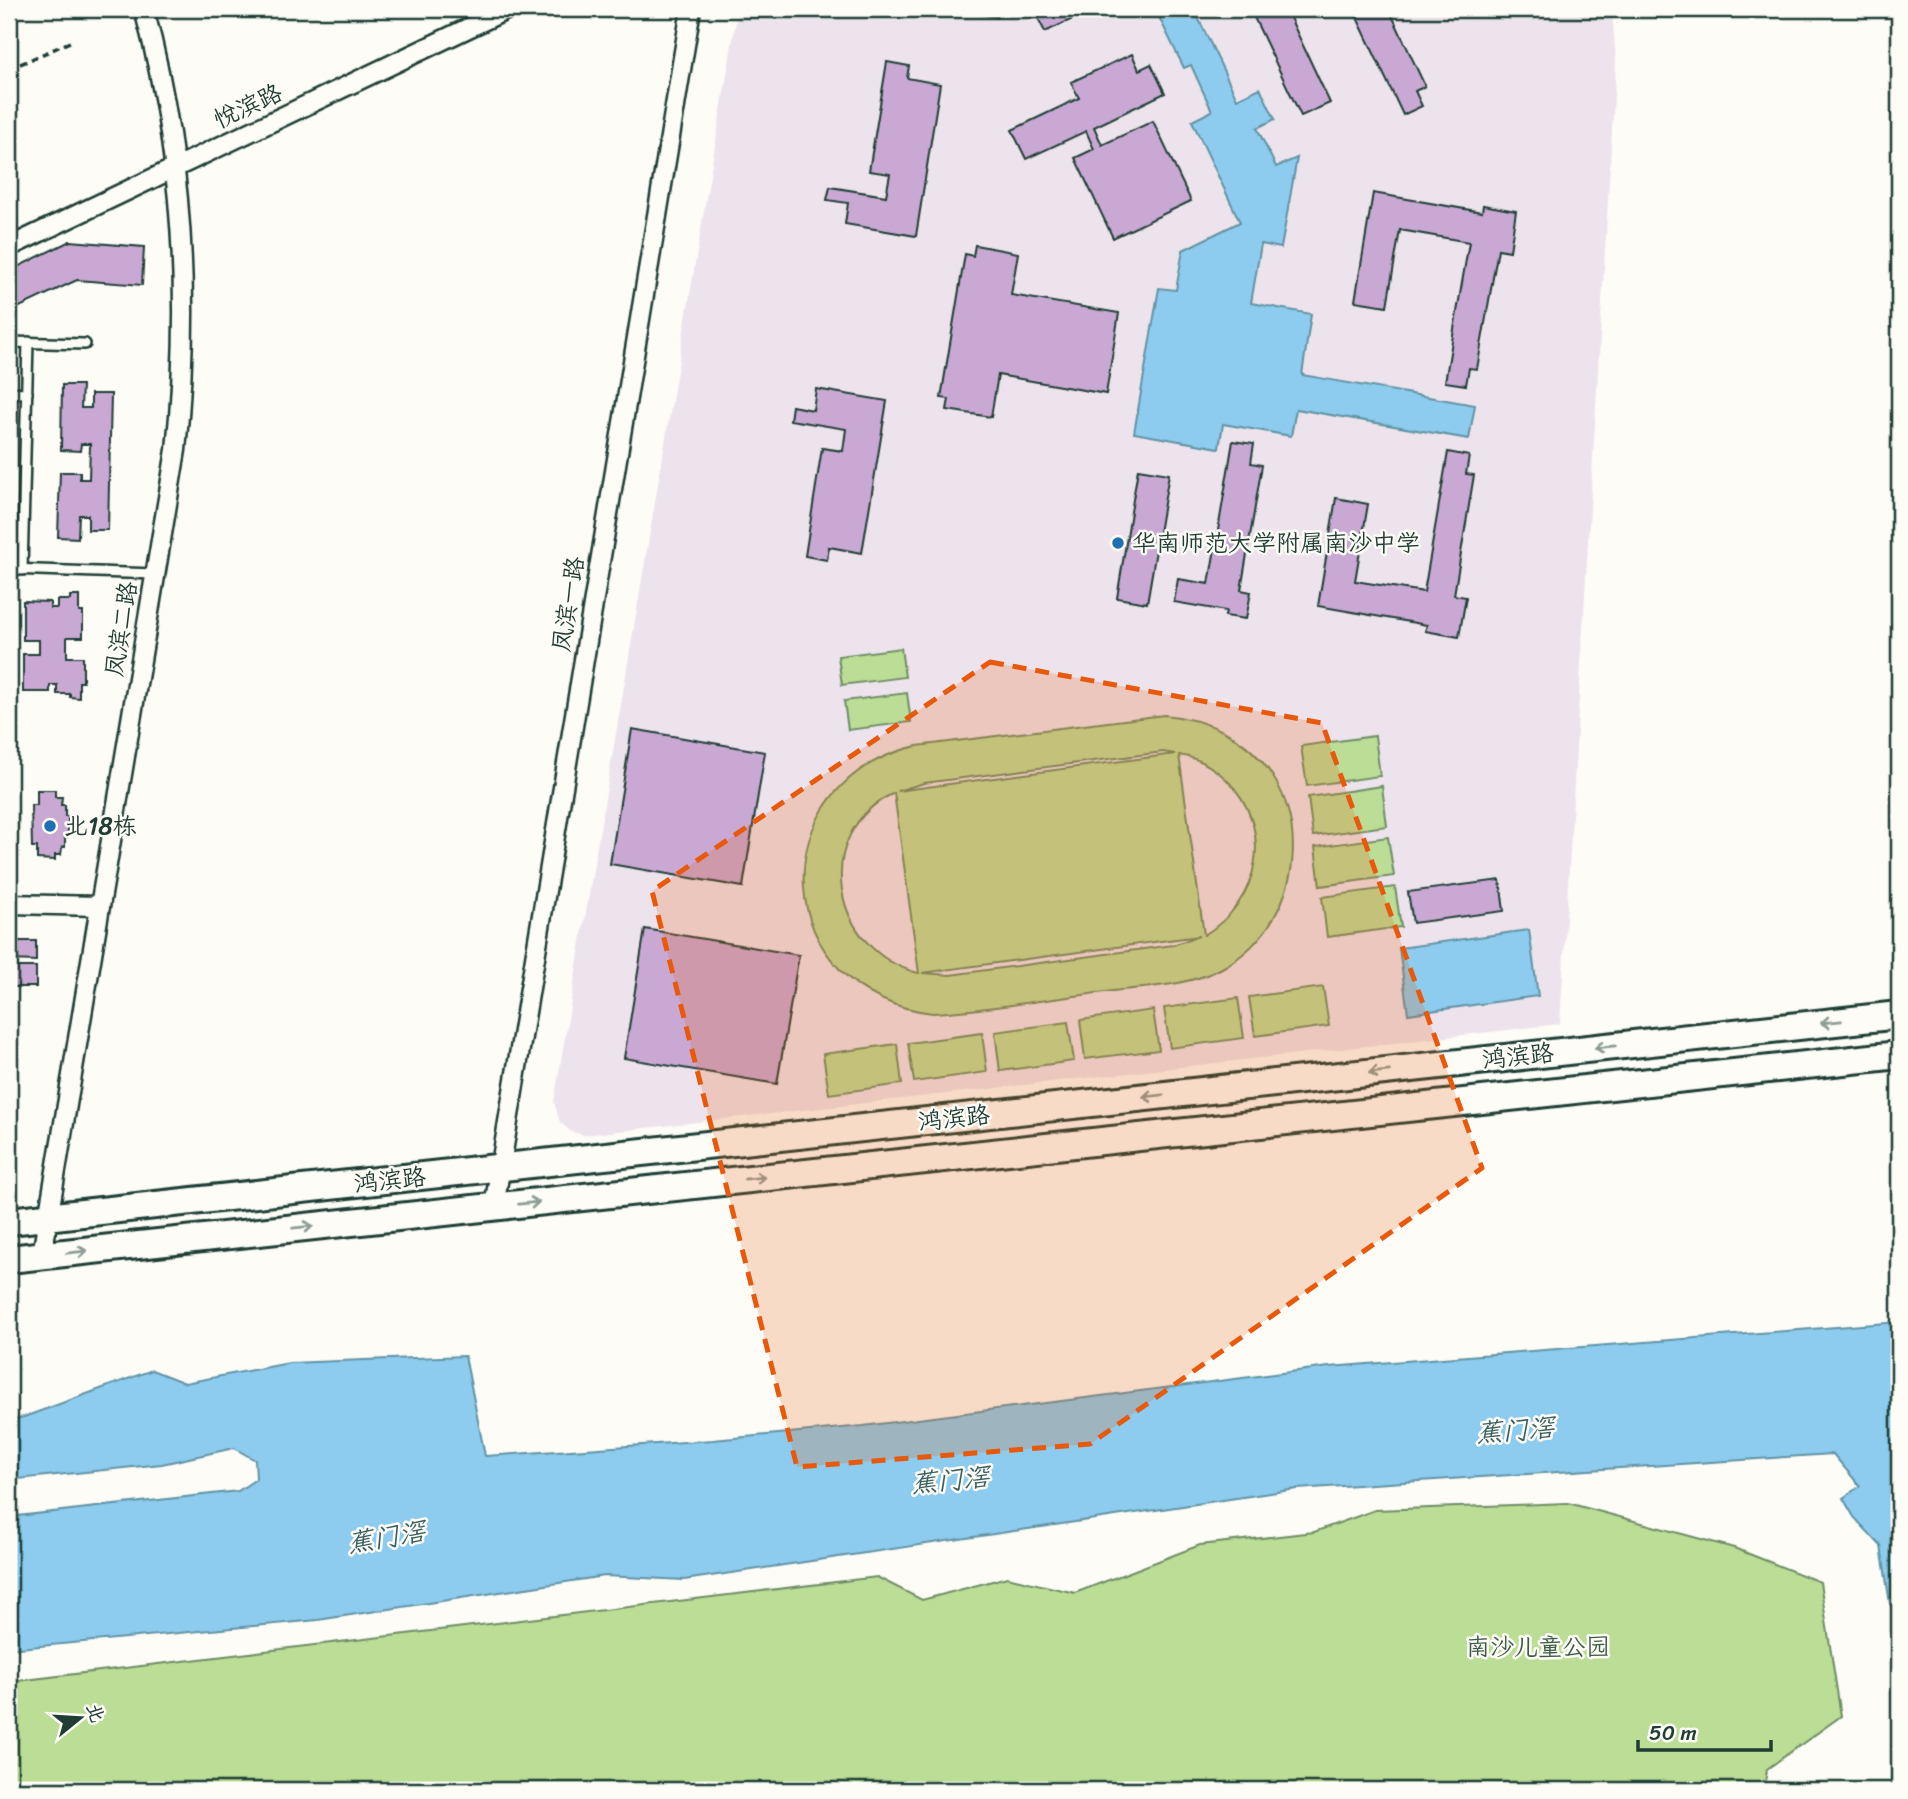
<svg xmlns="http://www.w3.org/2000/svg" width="1908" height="1799" font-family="Sriracha,'LXGW WenKai TC',sans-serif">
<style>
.built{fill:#ede3ec}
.green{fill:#bcdd96;stroke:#6e8d65;stroke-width:2;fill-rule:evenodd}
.water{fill:#8dccee;stroke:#6193a4;stroke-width:2}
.building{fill:#c9a9d4;stroke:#1f3d34;stroke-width:2}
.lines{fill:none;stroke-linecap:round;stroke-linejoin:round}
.lane-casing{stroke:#1f3d34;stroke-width:14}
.street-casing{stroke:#1f3d34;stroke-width:23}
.secondary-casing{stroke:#1f3d34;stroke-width:32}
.path{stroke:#1f3d34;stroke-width:3.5;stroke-dasharray:7 5;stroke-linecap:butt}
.lane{stroke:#fdfcf7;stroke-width:9}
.street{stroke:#fdfcf7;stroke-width:18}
.secondary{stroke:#fdfcf7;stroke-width:26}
.oneway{stroke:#8e9c96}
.marked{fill:#e8590c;fill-opacity:0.2;stroke:#e8590c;stroke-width:5;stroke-dasharray:14 9;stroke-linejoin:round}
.poi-dot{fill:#1f6fb2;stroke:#fdfcf7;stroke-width:2.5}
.labels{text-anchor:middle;stroke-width:5;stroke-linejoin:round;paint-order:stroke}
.street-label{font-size:24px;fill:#1f3d34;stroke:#fdfcf7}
.poi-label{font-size:24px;fill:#1f3d34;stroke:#fdfcf7;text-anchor:start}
.park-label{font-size:24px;fill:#3e5d48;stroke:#fdfcf7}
.water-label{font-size:26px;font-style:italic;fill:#3a6162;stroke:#fdfcf7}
</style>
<rect width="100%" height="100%" fill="#fdfcf7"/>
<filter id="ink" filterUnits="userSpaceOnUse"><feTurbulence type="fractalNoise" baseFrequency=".0143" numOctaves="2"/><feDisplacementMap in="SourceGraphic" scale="14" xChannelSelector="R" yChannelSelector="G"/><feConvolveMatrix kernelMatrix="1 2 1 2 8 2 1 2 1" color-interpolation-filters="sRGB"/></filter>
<g filter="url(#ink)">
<polygon class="built" points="738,9 1612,9 1616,62 1560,1024 584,1135 570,1131 560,1122 554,1102"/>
<g class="green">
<polygon points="901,648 905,677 842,685 838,656"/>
<polygon points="907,693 911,722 848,730 844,701"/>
<path d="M1164 715C1186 717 1205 722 1225 732 1319 783 1313 918 1222 968 1186 988 1137 987 1097 993 1043 1000 988 1010 933 1013 770 995 757 782 917 746ZM1163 752 1175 754 897 791 924 783ZM1179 755C1196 757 1213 767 1226 779 1275 827 1261 901 1204 935ZM894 793 919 973H918C830 950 811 832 894 793ZM1199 936 1173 945 950 975 922 973Z"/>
<polygon points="1375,736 1380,776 1307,786 1301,746"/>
<polygon points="1382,786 1387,826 1313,836 1308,797"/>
<polygon points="1388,837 1394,876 1320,886 1315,847"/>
<polygon points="1395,887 1401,927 1327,937 1322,897"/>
<polygon points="1323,987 1329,1026 1255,1036 1249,997"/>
<polygon points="1238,998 1244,1038 1170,1048 1164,1008"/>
<polygon points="1153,1010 1159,1050 1085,1059 1080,1020"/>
<polygon points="1068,1022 1074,1061 1000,1071 995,1032"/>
<polygon points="982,1033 987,1072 914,1082 908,1043"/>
<polygon points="897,1044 902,1084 829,1094 823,1054"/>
<polygon points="1568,1503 1734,1548 1820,1582 1841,1716 1767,1769 1764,1790 9,1790 9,1682 877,1577 922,1600 1007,1577 1075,1593 1200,1545 1314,1532 1375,1510"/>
</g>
<g class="water">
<polygon points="1160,9 1194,9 1237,99 1260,88 1275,119 1257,128 1276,167 1297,158 1281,248 1261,244 1251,303 1311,314 1302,375 1475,405 1469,439 1296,409 1291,436 1223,424 1219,448 1134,433 1159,288 1176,290 1183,250 1240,222 1192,121 1212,111 1191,65 1184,68 1156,11"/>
<polygon points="1529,930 1538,996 1408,1014 1399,948"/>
<polygon points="1899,1322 1899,1613 1894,1611 1890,1604 1881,1546 1854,1517 1843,1498 1860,1486 1833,1454 1297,1489 684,1580 605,1576 318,1620 9,1649 9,1517 238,1491 256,1479 255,1460 234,1448 162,1464 9,1480 9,1420 24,1417 152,1370 185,1383 289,1363 465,1356 485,1456 713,1440 863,1426 1329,1367"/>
</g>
<g class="building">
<polygon points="979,9 1094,9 1045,32 1038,18 998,11 997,17 978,14"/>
<polygon points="1250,9 1286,9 1330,103 1301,116"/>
<polygon points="1353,9 1389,9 1425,86 1415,91 1422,106 1403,115"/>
<polygon points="1132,54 1139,70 1151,64 1165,93 1094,127 1102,145 1153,121 1191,201 1113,238 1075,158 1094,149 1086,131 1026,159 1012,130 1079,98 1071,82"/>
<polygon points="887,62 909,66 907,78 940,84 916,236 845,224 848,203 827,200 830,187 886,196 890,174 869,171"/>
<polygon points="1373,193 1482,212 1483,205 1516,211 1510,251 1498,249 1477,369 1469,368 1466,385 1445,382 1469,242 1400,230 1387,306 1355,301"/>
<polygon points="70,241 144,247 142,285 77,280 9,312 9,271"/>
<polygon points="975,245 1018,253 1011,295 1119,313 1106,394 998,375 991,417 947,410 949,399 941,398 965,254 973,256"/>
<polygon points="62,385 82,385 81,408 91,408 91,394 111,394 108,530 88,530 88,515 79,515 78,538 58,537 60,472 80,472 80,479 89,479 90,444 81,444 80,451 61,450"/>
<polygon points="816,389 887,401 862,553 829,547 827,560 805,556 822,448 843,451 846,429 790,420 792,406 813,410"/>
<polygon points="1233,441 1254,444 1251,463 1262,465 1241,590 1251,592 1246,619 1225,616 1226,611 1174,602 1178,579 1209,584"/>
<polygon points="1448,452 1469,456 1466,474 1474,475 1454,595 1466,597 1459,637 1425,631 1427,625 1318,606 1336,498 1368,504 1355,581 1424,592"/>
<polygon points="1138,469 1169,474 1147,603 1117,598"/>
<polygon points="70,596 79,596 79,612 83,612 83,637 67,637 67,657 83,657 83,682 79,682 79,698 70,697 70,694 57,694 57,685 50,685 50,692 23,692 23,654 39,654 39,640 23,640 23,601 50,602 50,608 57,608 57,600 70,600"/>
<polygon points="632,729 765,752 743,887 610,864"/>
<polygon points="37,790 55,790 55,797 62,797 61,805 65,805 65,816 68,816 68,837 65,837 65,847 62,847 61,855 55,855 55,860 37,859 37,847 32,847 31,805 37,805"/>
<polygon points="1500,880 1504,911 1413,923 1408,892"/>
<polygon points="645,929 799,955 777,1084 624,1058"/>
<polygon points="9,932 10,941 36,941 36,961 10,960 9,967 36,967 36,987 9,987 9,996"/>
</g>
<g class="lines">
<g class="lane-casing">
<g id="lane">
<polyline points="9,342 85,344"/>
<polyline points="9,392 27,393"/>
<polyline points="9,569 155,574"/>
<polyline points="22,570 28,342"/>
</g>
</g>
<g class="street-casing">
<g id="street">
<polyline points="9,247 508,9"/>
<polyline points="9,904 100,906"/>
<polyline points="494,1207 691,9"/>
<path d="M42 1255 176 450C191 301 183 153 144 9"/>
</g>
</g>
<g class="secondary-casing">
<g id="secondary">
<polyline points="9,1221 1899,1015"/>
<polyline points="9,1259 1899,1055"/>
</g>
</g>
<polyline class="path" points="9,69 70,42"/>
<use href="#lane" class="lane"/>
<use href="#street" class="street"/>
<use href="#secondary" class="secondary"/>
</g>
<defs><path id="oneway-shaft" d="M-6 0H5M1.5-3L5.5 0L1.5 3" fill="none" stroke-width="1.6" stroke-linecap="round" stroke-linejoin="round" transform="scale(1.75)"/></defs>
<g class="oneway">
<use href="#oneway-shaft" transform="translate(1831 1022) rotate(174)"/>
<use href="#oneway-shaft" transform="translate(1605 1047) rotate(174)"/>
<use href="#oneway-shaft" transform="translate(1379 1072) rotate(174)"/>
<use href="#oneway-shaft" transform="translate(1153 1096) rotate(174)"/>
<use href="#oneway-shaft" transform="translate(755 1178) rotate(-6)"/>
<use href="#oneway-shaft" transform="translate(529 1203) rotate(-6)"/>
<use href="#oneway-shaft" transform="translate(303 1227) rotate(-6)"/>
<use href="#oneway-shaft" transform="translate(77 1252) rotate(-6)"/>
</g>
</g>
<path class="marked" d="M990 662 1322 723 1482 1168 1090 1444 797 1467 652 891Z"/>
<g class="poi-dot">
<circle cx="1118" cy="543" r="7"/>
<circle cx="50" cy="826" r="7"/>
</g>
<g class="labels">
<g class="street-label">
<text transform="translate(248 106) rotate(-25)" y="8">悦滨路</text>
<text transform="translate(568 604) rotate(-81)" y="8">凤滨一路</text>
<text transform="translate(121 629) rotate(-81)" y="8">凤滨二路</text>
<text transform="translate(1518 1056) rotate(-6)" y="8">鸿滨路</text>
<text transform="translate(954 1118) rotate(-6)" y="8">鸿滨路</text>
<text transform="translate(390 1180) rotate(-6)" y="8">鸿滨路</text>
</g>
<g class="poi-label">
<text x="1132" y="551">华南师范大学附属南沙中学</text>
<text x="64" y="834">北18栋</text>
</g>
<g class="park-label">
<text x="1538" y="1655">南沙儿童公园</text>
</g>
<g class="water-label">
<text transform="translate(1515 1430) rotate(-4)" y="9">蕉门滘</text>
<text transform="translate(950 1480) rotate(-5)" y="9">蕉门滘</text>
<text transform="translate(386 1537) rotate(-9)" y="9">蕉门滘</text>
</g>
</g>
<rect width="1908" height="1799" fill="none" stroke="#fdfcf7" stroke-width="35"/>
<rect x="18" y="18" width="1873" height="1764" fill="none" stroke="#1f3d34" stroke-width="2.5" filter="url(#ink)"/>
<g transform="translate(80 1718) rotate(72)" stroke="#fdfcf7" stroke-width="5" paint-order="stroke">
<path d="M0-5L12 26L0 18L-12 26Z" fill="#1f3d34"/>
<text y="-10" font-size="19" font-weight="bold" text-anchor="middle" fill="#1f3d34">北</text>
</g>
<path d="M1638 1740v10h133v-10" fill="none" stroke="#1f3d34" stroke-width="3.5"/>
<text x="1649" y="1740" font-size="21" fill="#1f3d34" stroke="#fdfcf7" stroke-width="5" paint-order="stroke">50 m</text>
</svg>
